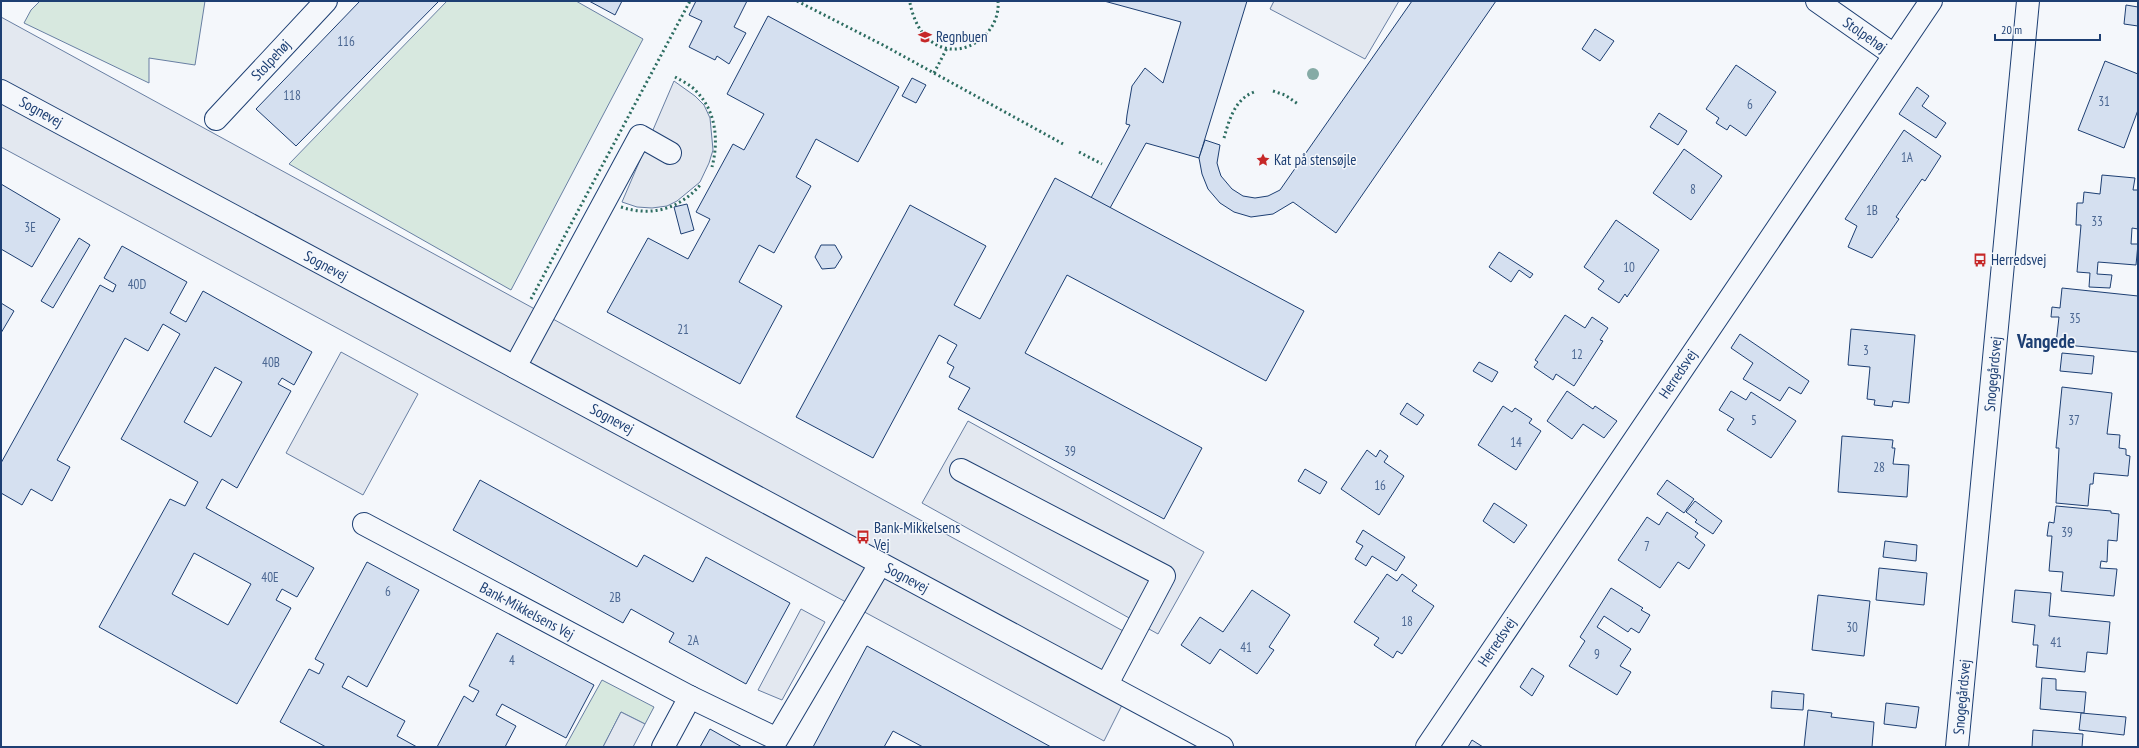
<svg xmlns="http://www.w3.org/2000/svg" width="2139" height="748" font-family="'PT Sans Narrow',sans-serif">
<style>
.green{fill:#d7e8df;stroke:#687fa3}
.parking{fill:#e3e8f0;stroke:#687fa3}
.building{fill:#d5e0f0;stroke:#1d3f73;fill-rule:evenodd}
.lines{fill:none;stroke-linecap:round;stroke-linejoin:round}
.minor-casing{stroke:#1d3f73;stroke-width:24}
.minor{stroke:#f4f7fb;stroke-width:22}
.hedge{stroke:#2c6c60;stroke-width:3;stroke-dasharray:2 3;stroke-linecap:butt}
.tree{fill:#86aba6}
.labels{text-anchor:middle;stroke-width:3;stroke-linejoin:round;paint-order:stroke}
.number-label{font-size:13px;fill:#4b6792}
.street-label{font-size:15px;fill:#1d3f73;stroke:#f4f7fb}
.poi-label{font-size:15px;fill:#1d3f73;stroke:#f4f7fb;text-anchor:start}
.district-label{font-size:19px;font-weight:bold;fill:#1d3f73;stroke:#f4f7fb}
</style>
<rect width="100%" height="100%" fill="#f4f7fb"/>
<g class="green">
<polygon points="40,1 205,1 195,65 149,58 149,83 24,23 31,10"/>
<polygon points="447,1 576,1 643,39 511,290 289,164"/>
<polygon points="602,680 654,707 645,724 621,712 603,747 565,747"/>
</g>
<g class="parking">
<polygon points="1274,1 1399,1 1365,59 1270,9"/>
<polygon points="1,17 1125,632 1092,689 1122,705 1104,741 1,147"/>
<polygon points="674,81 695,96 704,105 710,118 713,150 709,163 700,182 677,201 667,206 652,208 637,207 622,202"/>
<polygon points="341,352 418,394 363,495 286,453"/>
<polygon points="968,421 1204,552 1158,634 922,503"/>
<polygon points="801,609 825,622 782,700 758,690"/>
<polygon points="621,712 645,724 633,747 603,747"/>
</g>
<g class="building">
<polygon points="360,1 439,1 296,146 256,109"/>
<polygon points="589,1 622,1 615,15"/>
<polygon points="696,1 747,1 734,27 746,33 729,64 717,56 715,60 689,47 702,21 689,15"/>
<polygon points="1104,1 1247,1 1199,158 1146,143 1110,208 1091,198 1130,125 1126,124 1127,115 1132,86 1145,68 1163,83 1181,22"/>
<polygon points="1412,1 1496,1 1336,233 1293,202 1273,214 1251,217 1234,212 1220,203 1208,189 1202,174 1199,158 1205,140 1220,145 1217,163 1219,170 1221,176 1232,189 1243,196 1255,198 1268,196 1280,190"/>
<polygon points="2126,5 2138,7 2138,26 2124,24"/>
<polygon points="768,16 899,87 858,162 816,139 796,177 811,186 774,253 759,245 739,282 782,306 740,384 607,312 648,238 688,259 710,219 696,212 733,144 744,150 764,114 727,94"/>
<polygon points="1595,29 1614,41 1600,61 1582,49"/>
<polygon points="2105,61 2138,74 2138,110 2124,148 2078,130"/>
<polygon points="1736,65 1776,92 1746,136 1730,125 1727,130 1716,123 1719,118 1706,109"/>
<polygon points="912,78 926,85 916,103 902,96"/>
<polygon points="1917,87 1929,96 1922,106 1946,123 1936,138 1899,114"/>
<polygon points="1659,113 1687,131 1678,145 1650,127"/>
<polygon points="1904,130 1941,156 1925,181 1922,179 1896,217 1899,219 1872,258 1848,247 1857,226 1845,219"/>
<polygon points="1684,149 1722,176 1691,220 1653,193"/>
<polygon points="2102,175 2135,178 2133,190 2138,190 2138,229 2132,228 2131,244 2138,244 2136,265 2098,262 2097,274 2112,275 2110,288 2089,287 2090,273 2077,272 2081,225 2076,225 2077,203 2083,203 2084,192 2100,194"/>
<polygon points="1055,178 1304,311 1266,381 1067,275 1025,353 1202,448 1164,519 958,409 970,388 949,377 954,367 947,363 957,345 939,335 873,458 796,417 910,205 986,246 954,305 980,319"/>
<polygon points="1,184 60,219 32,267 1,249"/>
<polygon points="687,204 694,230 681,234 674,207"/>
<polygon points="1616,220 1659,250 1627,297 1625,294 1619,303 1598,289 1604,281 1584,267"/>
<polygon points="79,238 90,245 53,308 41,301"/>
<polygon points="821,245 835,245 842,257 835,268 822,269 815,257"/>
<path d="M122 246 187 282 170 313 186 322 203 291 312 352 294 385 282 378 278 384 291 391 237 488 222 479 206 508 314 568 297 597 282 589 276 600 291 608 237 704 99 627 170 499 185 506 198 482 121 439 180 334 163 324 148 351 125 338 57 460 70 467 52 501 31 489 22 505 1 493V463L100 285 113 292 116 285 104 278ZM215 367 242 382 211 437 184 422ZM194 553 251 584 228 625 172 594Z"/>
<polygon points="1499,252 1533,274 1530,278 1519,270 1511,282 1489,267"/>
<polygon points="2062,288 2138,296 2138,352 2056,344 2059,317 2051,317 2052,307 2060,308"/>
<polygon points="1,303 14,311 1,333"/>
<polygon points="1565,315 1585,328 1592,317 1608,328 1600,340 1603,341 1574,386 1556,374 1553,380 1534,367 1538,362 1535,360"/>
<polygon points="1851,329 1915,335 1909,403 1893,401 1892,407 1874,405 1875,400 1867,399 1870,367 1848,365"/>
<polygon points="1740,334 1809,381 1801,394 1789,387 1780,401 1743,379 1753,363 1731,348"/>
<polygon points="2062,353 2094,356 2092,374 2060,371"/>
<polygon points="1479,362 1498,372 1492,382 1473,371"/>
<polygon points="2062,387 2112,393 2107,434 2120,435 2119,448 2126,449 2126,455 2130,456 2128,476 2094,473 2093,484 2090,484 2088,506 2056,503 2059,448 2056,448"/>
<polygon points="1567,391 1593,409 1595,406 1617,421 1604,438 1583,424 1572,439 1547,421"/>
<polygon points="1731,391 1746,400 1751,392 1796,421 1771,458 1727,430 1734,419 1719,410"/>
<polygon points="1407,403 1424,415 1417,425 1400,414"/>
<polygon points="1503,406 1512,412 1515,408 1532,419 1529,423 1541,431 1516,470 1478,445"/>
<polygon points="1842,436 1893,440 1892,448 1895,448 1893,464 1909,465 1907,497 1838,492"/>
<polygon points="1367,450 1376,457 1380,450 1388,456 1384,462 1404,476 1379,515 1341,489"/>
<polygon points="1305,469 1327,482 1320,494 1298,481"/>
<polygon points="480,480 637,567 644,555 693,582 706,557 790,603 746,684 669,642 674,633 631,609 623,623 453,530"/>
<polygon points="1667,480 1694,499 1684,513 1657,494"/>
<polygon points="1695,501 1722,521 1713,534 1695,522 1697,520 1686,512"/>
<polygon points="1494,503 1527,525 1514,543 1483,521"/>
<polygon points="2056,506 2111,511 2111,513 2119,514 2117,541 2108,540 2107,562 2101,561 2100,568 2117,569 2114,596 2061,591 2063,572 2049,571 2052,536 2047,536 2049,522 2054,523"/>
<polygon points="1667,512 1698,533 1695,537 1705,545 1689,569 1678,562 1660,588 1618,560 1647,517 1659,525"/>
<polygon points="1363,530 1405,557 1396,571 1372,556 1366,566 1355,559 1363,546 1356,542"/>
<polygon points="1885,541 1917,545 1916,561 1883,557"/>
<polygon points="367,562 419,590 367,687 348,676 342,687 405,721 397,736 417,747 326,747 280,722 309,669 319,674 324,664 315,659"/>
<polygon points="1879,568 1927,573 1924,605 1876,600"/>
<polygon points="1387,574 1397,581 1402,574 1417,585 1412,591 1434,606 1402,654 1397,651 1393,658 1374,645 1379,638 1354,622"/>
<polygon points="1611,588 1643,608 1641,610 1650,615 1639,633 1631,628 1628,632 1604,616 1597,627 1631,649 1620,666 1631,672 1617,695 1569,666 1585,641 1580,637"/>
<polygon points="1252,590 1290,615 1269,647 1274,650 1257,674 1220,649 1210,664 1181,645 1200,617 1223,632"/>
<polygon points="2015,590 2051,593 2049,616 2110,622 2107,654 2087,652 2085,672 2036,667 2038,645 2033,645 2035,625 2012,622"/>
<polygon points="1818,595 1870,601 1864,656 1812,650"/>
<polygon points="497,633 594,685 566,738 502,704 496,715 516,726 505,747 437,747 464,696 473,702 479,691 469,686"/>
<polygon points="867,646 1051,747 923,747 893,731 884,747 813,747"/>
<polygon points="1532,668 1544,676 1532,696 1520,687"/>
<polygon points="2042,678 2056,679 2056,690 2086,692 2084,713 2040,709"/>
<polygon points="1772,691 1804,694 1803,710 1771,708"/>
<polygon points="1886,703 1919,707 1916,728 1884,724"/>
<polygon points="1808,710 1832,713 1831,717 1874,722 1872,747 1804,747"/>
<polygon points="2081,713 2126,717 2124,735 2079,730"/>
<polygon points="710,729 742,747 700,747"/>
<polygon points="2033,730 2083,734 2082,747 2032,747"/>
<polygon points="1472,740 1483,747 1468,747"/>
</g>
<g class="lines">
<g class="minor-casing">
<g id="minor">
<polyline points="1817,1 1894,55"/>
<polyline points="1,91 1222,747"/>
<polyline points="216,119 326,1"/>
<polyline points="515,367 640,136 670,153"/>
<polyline points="961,470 1164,576 1107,684"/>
<polyline points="364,524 690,697 777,739 880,564"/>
<polyline points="663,747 690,697"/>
<polyline points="1427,747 1931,1"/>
<polyline points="1957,747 2028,1"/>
</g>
</g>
<use href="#minor" class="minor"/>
<g class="hedge">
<polyline points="797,1 883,45 1065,145"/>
<path d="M910 3C913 18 920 35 935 44 964 61 1001 33 998 1"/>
<polyline points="934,73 947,48"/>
<path d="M675 77C682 81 691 85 696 91 716 111 719 140 712 167"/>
<polyline points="1273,91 1285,95 1298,104"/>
<path d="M1224 138C1229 120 1235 99 1254 92"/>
<polyline points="1079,152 1102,164"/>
<path d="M621 207C652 217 680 209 701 184"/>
<polyline points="531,299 690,1"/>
</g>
</g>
<circle class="tree" cx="1313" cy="74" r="6"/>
<defs>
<g id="school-bare" transform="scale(1.08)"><path d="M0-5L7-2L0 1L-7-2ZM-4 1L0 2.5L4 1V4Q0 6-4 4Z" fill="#c62828" stroke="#f4f7fb" stroke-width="2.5" paint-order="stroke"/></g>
<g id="sight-bare" transform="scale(1.08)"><path d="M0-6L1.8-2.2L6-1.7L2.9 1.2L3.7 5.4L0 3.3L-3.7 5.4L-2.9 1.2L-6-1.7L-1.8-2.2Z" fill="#c62828" stroke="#f4f7fb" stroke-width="2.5" paint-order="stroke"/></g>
<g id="bus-bare" transform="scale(1.08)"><path d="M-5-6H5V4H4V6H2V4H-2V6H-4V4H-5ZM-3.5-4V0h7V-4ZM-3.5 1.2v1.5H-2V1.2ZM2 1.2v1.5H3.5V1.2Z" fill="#c62828" stroke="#f4f7fb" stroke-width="2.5" paint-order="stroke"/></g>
</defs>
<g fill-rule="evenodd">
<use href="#school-bare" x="925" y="37"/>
<use href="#sight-bare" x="1263" y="160"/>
<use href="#bus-bare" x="1980" y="260"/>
<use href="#bus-bare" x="863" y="537"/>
</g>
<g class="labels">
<g class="number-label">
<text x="346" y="46">116</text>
<text x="292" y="100">118</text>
<text x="2104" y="106">31</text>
<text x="1750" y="109">6</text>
<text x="1907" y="162">1A</text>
<text x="1693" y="194">8</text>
<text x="1872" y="215">1B</text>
<text x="2097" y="226">33</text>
<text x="30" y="232">3E</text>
<text x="1629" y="272">10</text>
<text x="137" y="289">40D</text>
<text x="2075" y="323">35</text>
<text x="683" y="334">21</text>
<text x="1866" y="355">3</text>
<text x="1577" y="359">12</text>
<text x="271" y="367">40B</text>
<text x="1754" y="425">5</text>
<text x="2074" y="425">37</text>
<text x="1516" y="447">14</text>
<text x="1070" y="456">39</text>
<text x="1879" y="472">28</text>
<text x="1380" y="490">16</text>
<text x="2067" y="537">39</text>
<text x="1647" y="551">7</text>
<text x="270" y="582">40E</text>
<text x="388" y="596">6</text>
<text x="615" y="602">2B</text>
<text x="1407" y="626">18</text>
<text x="1852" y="632">30</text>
<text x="693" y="645">2A</text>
<text x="2056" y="647">41</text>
<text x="1246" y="652">41</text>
<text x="1597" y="659">9</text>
<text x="512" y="665">4</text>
</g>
<g class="street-label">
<text transform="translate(1865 35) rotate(35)" y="5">Stolpehøj</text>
<text transform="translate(271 60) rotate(-47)" y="5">Stolpehøj</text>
<text transform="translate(41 112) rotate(29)" y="5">Sognevej</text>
<text transform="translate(326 266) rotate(28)" y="5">Sognevej</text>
<text transform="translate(1678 374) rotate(-56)" y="5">Herredsvej</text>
<text transform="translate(1993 374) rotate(-85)" y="5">Snogegårdsvej</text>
<text transform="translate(612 419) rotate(28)" y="5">Sognevej</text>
<text transform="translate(907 578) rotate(28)" y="5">Sognevej</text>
<text transform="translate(527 611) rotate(28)" y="5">Bank-Mikkelsens Vej</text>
<text transform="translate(1497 642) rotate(-56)" y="5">Herredsvej</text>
<text transform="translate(1962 697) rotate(-85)" y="5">Snogegårdsvej</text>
</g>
<g class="poi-label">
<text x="936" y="42">Regnbuen</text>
<text x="1274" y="165">Kat på stensøjle</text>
<text x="1991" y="265">Herredsvej</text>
<text x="874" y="533">Bank-Mikkelsens<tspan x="874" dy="17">Vej</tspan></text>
</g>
<g class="district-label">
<text x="2046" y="348">Vangede</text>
</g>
</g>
<rect width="2139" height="748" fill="none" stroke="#1d3f73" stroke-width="4"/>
<path d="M1995 34v6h105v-6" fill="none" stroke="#1d3f73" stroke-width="2"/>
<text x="2001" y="34" font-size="12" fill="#1d3f73" stroke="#f4f7fb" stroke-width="3" paint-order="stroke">20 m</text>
</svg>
